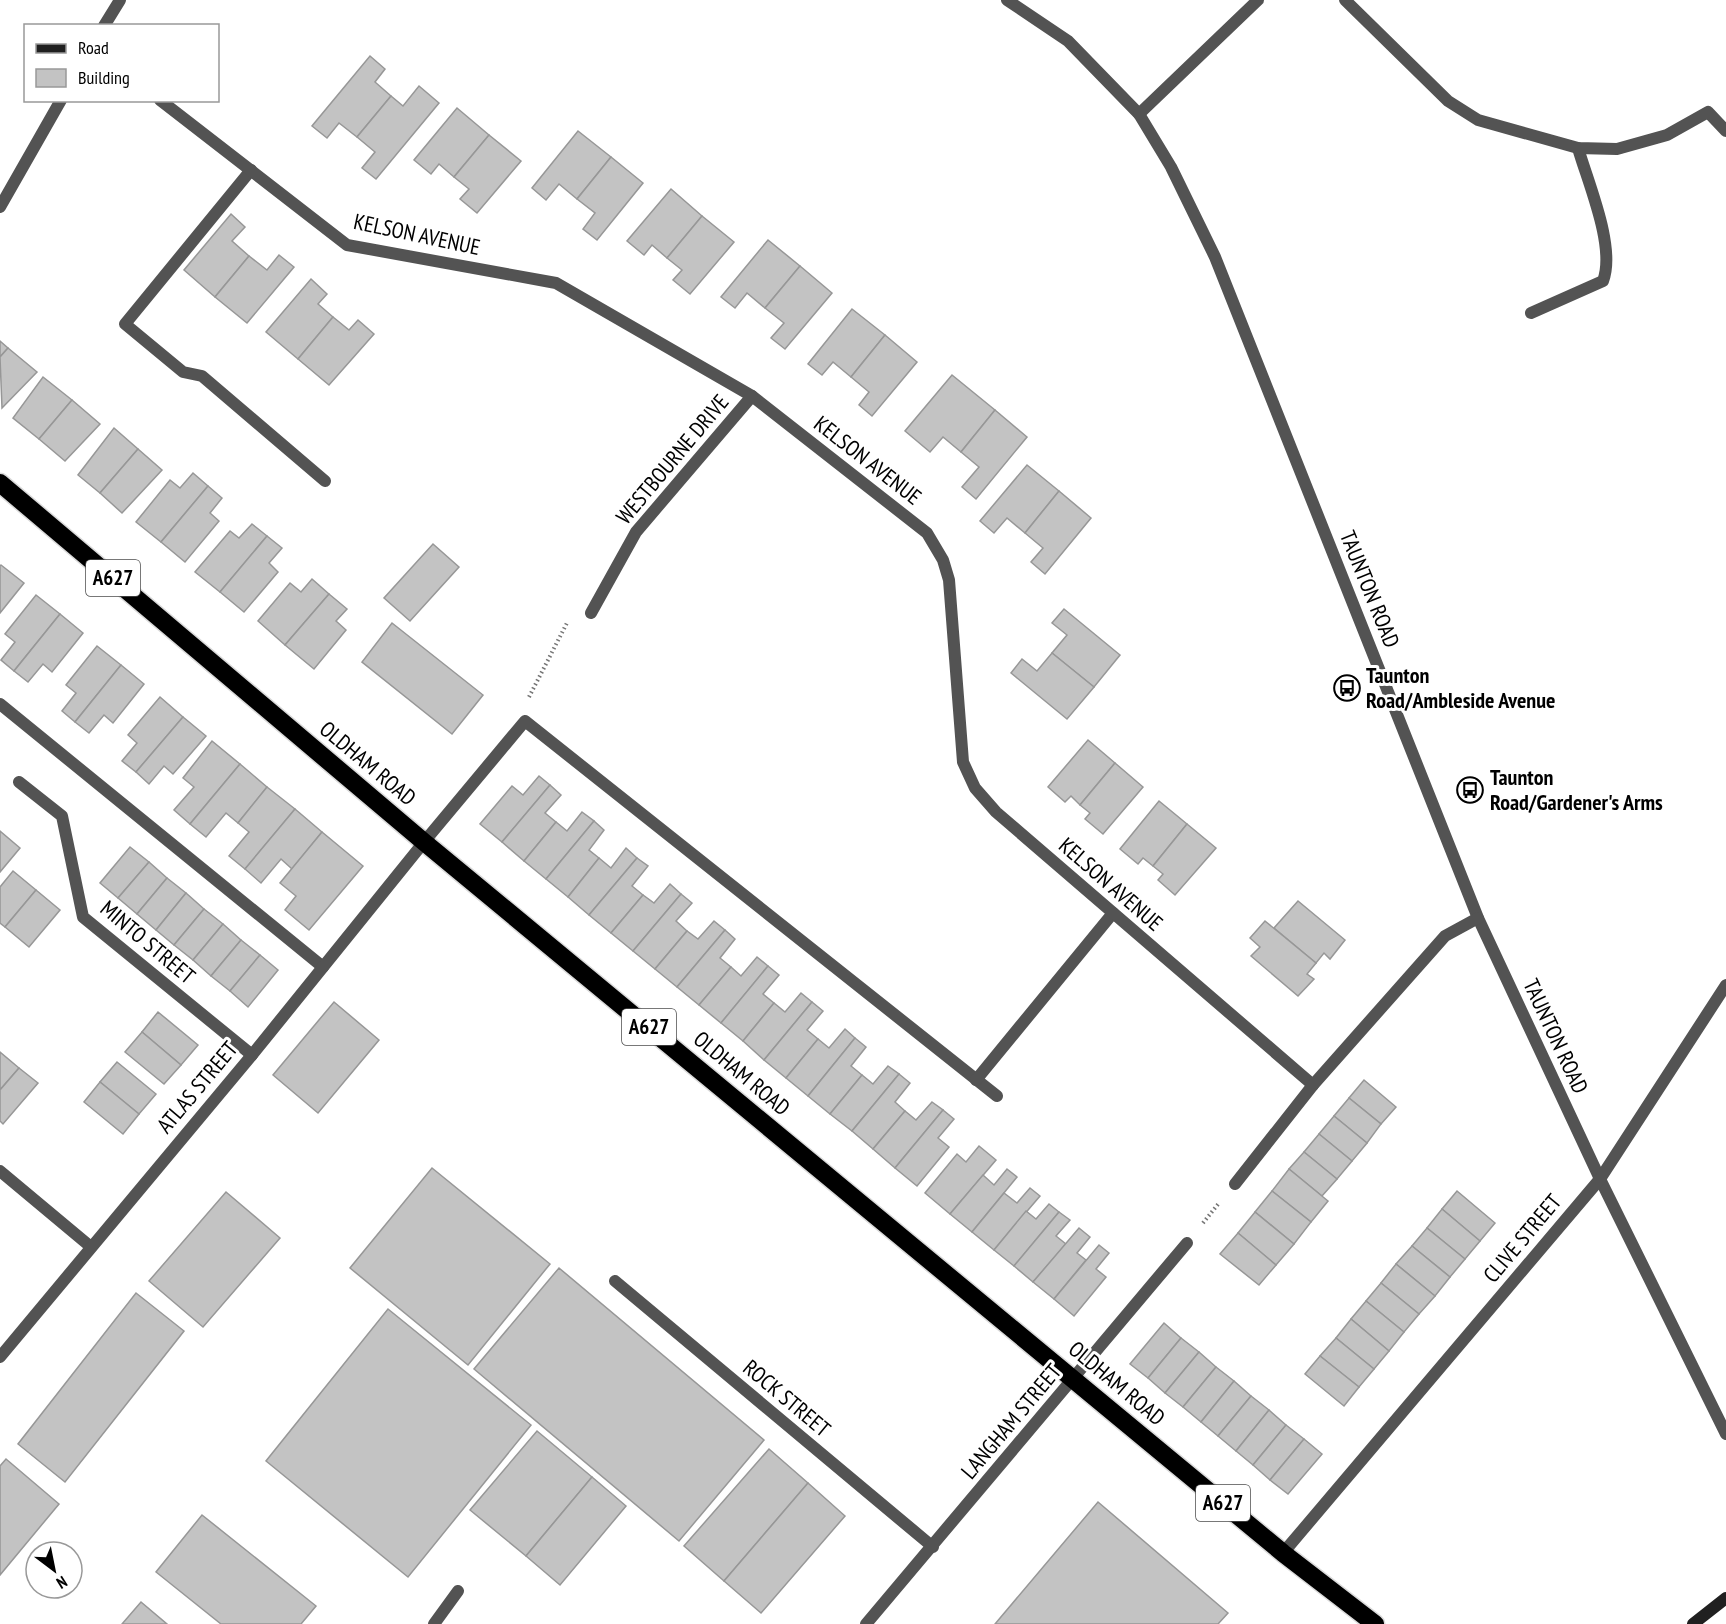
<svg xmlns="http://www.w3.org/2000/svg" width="1726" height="1624" font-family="'PT Sans Narrow',sans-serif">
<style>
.building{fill:#c3c3c3;stroke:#979797;stroke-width:1.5}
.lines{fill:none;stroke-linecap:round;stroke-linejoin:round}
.highway-casing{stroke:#dbdbdb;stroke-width:21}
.path{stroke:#757575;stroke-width:4;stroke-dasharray:1.5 3;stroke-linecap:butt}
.lane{stroke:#535353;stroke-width:12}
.street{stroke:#535353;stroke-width:12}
.secondary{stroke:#202020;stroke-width:12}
.highway{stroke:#000;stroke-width:18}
.labels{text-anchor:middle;stroke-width:6;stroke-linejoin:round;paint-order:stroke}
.shield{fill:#fff;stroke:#4c4c4c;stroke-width:1.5}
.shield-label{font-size:21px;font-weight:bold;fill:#000}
.street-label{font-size:22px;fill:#000;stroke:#fff}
.poi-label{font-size:22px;font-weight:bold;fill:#000;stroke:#fff;text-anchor:start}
</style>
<rect width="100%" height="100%" fill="#fff"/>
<g class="building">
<polygon points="370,56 385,69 375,82 391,96 357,137 339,123 327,138 312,126"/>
<polygon points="419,86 439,103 376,179 362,168 375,152 357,137 391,96 403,106"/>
<polygon points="457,108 489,135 454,177 439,164 431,174 414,160"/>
<polygon points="578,131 611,157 577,199 559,184 546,200 532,188"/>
<polygon points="489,135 521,161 477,213 460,199 469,189 454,177"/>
<polygon points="611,157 643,183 597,240 583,229 595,213 577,199"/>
<polygon points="671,189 702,216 667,258 652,245 644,255 627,241"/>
<polygon points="231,214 245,227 232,241 249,256 215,297 184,270"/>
<polygon points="702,216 734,242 690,294 673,280 682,270 667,258"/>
<polygon points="768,240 800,266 765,308 747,293 735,308 721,297"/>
<polygon points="279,255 294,267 247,323 215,297 249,256 267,270"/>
<polygon points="800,266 832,293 785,349 771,338 784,323 765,308"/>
<polygon points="311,279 327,294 318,304 333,317 298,359 266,332"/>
<polygon points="852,309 885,335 851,377 833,362 822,375 808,364"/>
<polygon points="333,317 349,330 358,320 374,334 329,385 298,359"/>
<polygon points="885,335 917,362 872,416 859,405 869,392 851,377"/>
<polygon points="0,341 8,348 0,357"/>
<polygon points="8,348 37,372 2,408 0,357"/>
<polygon points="952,375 995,410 961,452 943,437 930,452 905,431"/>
<polygon points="43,377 72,400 39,439 13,418"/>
<polygon points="72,400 100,424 65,461 39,439"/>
<polygon points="995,410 1027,437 976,499 962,487 979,467 961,452"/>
<polygon points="114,428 138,449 100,493 78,475"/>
<polygon points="138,449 162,470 122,513 100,493"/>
<polygon points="1027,465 1059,491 1025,533 1007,518 994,533 980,521"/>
<polygon points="193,473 208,486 161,542 136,522 170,480 180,488"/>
<polygon points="208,486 222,498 210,513 219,521 185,562 161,542"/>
<polygon points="1059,491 1091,518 1045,574 1031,562 1043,548 1025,533"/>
<polygon points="252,524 267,536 220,592 195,572 230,531 239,538"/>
<polygon points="267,536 282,548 269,563 278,572 244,612 220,592"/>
<polygon points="433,544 459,567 410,621 384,598"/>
<polygon points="1,565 24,583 0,613 0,566"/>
<polygon points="312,579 329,594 285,645 258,621 290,583 301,592"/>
<polygon points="329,594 347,609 336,621 346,630 314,669 285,645"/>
<polygon points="36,595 60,614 14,671 1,660 15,642 5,634"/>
<polygon points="1064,609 1120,655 1094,687 1052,653 1067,635 1052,623"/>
<polygon points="60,614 83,633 52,672 43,664 28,682 14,671"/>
<polygon points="392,623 483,695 452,734 362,662"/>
<polygon points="97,646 121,665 75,722 62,711 76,693 66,685"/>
<polygon points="1052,653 1094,687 1067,719 1011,673 1022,659 1037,671"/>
<polygon points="121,665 144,684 113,723 104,715 89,733 75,722"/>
<polygon points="160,697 183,717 136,772 122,761 137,743 128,735"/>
<polygon points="183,717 206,736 173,774 164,766 149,784 136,772"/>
<polygon points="1088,740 1115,763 1080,805 1071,796 1065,802 1048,787"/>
<polygon points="212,741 240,764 190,824 174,810 194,787 183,778"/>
<polygon points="1115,763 1143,787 1103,834 1085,819 1090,813 1080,805"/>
<polygon points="240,764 267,787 238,823 226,813 206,837 190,824"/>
<polygon points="539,776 550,785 502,842 480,824 512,786 523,795"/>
<polygon points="550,785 561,795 545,813 556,822 524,861 502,842"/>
<polygon points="267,787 295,809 245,869 229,856 249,832 238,823"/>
<polygon points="1159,801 1187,824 1153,866 1143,858 1138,864 1120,849"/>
<polygon points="295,809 322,832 292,869 281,859 261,883 245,869"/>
<polygon points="582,812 594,821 546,879 524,861 556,822 567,831"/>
<polygon points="594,821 604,830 589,850 599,858 568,897 546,879"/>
<polygon points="1187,824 1216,848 1175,895 1158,880 1163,874 1153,866"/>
<polygon points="0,831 20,848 0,872"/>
<polygon points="322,832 363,866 309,930 285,910 296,896 280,883"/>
<polygon points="130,847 149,862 118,898 100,883"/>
<polygon points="626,848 637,858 589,915 568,897 599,858 611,868"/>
<polygon points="637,858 648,866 632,886 643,895 611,933 589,915"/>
<polygon points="149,862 167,878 137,914 118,898"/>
<polygon points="13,871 36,890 5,927 0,923 0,887"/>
<polygon points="167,878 186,893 156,930 137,914"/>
<polygon points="670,884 681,894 633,951 611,933 643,895 654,903"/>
<polygon points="36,890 60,910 29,947 5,927"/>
<polygon points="186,893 204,909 174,945 156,930"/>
<polygon points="681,894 692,903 676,921 687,931 655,969 633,951"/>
<polygon points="1298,901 1345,940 1330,959 1324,953 1316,963 1274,928"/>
<polygon points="204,909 223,924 193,960 174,945"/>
<polygon points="714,921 725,930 677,987 655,969 687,931 698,939"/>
<polygon points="1265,921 1316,963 1307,974 1314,979 1298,996 1251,956 1260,947 1250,938"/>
<polygon points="223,924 241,940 211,976 193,960"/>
<polygon points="725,930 735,939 720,958 731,967 699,1005 677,987"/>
<polygon points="241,940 260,955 230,991 211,976"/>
<polygon points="260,955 278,970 248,1007 230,991"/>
<polygon points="757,957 768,966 721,1023 699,1005 731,967 741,976"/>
<polygon points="768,966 779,975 763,994 774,1003 743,1041 721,1023"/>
<polygon points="801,993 812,1002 764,1060 743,1041 774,1003 785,1012"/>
<polygon points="334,1002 379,1040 318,1113 273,1075"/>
<polygon points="812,1002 823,1011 807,1030 818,1039 786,1078 764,1060"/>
<polygon points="158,1012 198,1045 181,1065 142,1032"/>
<polygon points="845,1029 855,1038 808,1096 786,1078 818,1039 829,1048"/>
<polygon points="142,1032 181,1065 164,1084 125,1052"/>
<polygon points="855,1038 866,1047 851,1066 862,1075 830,1114 808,1096"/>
<polygon points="0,1052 19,1068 0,1090"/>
<polygon points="117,1062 156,1094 139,1114 100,1082"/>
<polygon points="888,1066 899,1074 852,1131 830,1114 862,1075 873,1084"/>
<polygon points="19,1068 38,1083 3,1124 0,1121 0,1090"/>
<polygon points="899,1074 910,1083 895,1102 905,1111 873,1149 852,1131"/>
<polygon points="1364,1080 1396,1107 1381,1124 1349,1098"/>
<polygon points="100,1082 139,1114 123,1134 84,1102"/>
<polygon points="1349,1098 1381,1124 1367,1143 1334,1116"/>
<polygon points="932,1102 943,1110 895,1168 873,1149 905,1111 916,1120"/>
<polygon points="943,1110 954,1119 938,1138 949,1147 917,1186 895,1168"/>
<polygon points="1334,1116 1367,1143 1352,1161 1319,1134"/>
<polygon points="1319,1134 1352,1161 1337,1179 1304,1152"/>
<polygon points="979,1146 996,1160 950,1214 925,1193 957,1154 966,1162"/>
<polygon points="1304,1152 1337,1179 1322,1196 1289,1169"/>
<polygon points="432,1168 550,1264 468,1365 350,1268"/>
<polygon points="1007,1169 1017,1177 972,1232 950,1214 983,1175 994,1185"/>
<polygon points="1289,1169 1328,1201 1311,1222 1272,1191"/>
<polygon points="1030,1188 1040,1196 994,1250 972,1232 1004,1193 1017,1203"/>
<polygon points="1272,1191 1311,1222 1294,1244 1255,1212"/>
<polygon points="1457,1191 1495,1223 1480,1241 1442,1209"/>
<polygon points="226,1192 280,1238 203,1327 149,1281"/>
<polygon points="1049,1204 1059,1212 1014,1266 994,1250 1026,1211 1036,1219"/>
<polygon points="1442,1209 1480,1241 1465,1259 1427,1228"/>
<polygon points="1059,1212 1070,1220 1056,1236 1066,1244 1033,1282 1014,1266"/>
<polygon points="1255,1212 1294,1244 1276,1265 1238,1233"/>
<polygon points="1079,1228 1090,1237 1077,1253 1086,1260 1054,1299 1033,1282"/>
<polygon points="1427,1228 1465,1259 1450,1277 1412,1246"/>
<polygon points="1238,1233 1276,1265 1259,1285 1220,1254"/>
<polygon points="1099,1245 1109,1253 1096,1269 1106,1277 1074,1316 1054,1299"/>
<polygon points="1412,1246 1450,1277 1435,1296 1396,1264"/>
<polygon points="1396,1264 1435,1296 1419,1314 1381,1283"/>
<polygon points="559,1268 764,1440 679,1541 474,1369"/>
<polygon points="1381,1283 1419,1314 1404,1332 1366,1301"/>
<polygon points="136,1293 184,1331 65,1482 18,1444"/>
<polygon points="1366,1301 1404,1332 1389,1351 1351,1319"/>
<polygon points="388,1309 531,1425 408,1577 266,1461"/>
<polygon points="1351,1319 1389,1351 1374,1369 1336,1338"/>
<polygon points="1164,1323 1181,1338 1148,1378 1130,1364"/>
<polygon points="1181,1338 1199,1352 1165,1393 1148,1378"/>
<polygon points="1336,1338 1374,1369 1359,1387 1320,1356"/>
<polygon points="1199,1352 1216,1367 1183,1407 1165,1393"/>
<polygon points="1320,1356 1359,1387 1344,1406 1305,1374"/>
<polygon points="1216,1367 1234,1381 1201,1422 1183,1407"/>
<polygon points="1234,1381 1251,1396 1218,1436 1201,1422"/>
<polygon points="1251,1396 1269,1410 1236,1451 1218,1436"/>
<polygon points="1269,1410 1286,1425 1253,1465 1236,1451"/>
<polygon points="1286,1425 1304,1439 1270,1480 1253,1465"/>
<polygon points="537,1431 592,1477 526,1556 470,1510"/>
<polygon points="1304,1439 1322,1454 1288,1494 1270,1480"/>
<polygon points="769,1449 808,1483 724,1581 684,1546"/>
<polygon points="6,1459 59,1504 0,1575 0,1466"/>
<polygon points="592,1477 626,1506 560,1585 526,1556"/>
<polygon points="808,1483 845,1516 761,1613 724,1581"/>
<polygon points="1098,1502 1228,1613 1218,1624 995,1624"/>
<polygon points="202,1515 316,1606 301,1624 221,1624 156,1572"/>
<polygon points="141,1602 167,1624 122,1624"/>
</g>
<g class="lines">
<g class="highway-casing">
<polyline id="highway" points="0,483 424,842 1283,1553 1375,1624"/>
</g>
<g class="path">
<polyline points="529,697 568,621"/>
<polyline points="1203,1223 1219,1203"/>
</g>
<g class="lane">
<polyline points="251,170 125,324 183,372 202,376 325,481"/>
<path d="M1531 313 1603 281C1616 247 1588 183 1578 148"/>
<polyline points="0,704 323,967"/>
<polyline points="424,842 525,721 997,1096"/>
<polyline points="976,1080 1113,913"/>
<polyline points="434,1624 458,1591"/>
</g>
<g class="street">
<polyline points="1007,0 1068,41 1139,114 1171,167 1215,257 1478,918 1600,1179 1726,1434"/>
<polyline points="1345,0 1448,101 1478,120 1578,148 1617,149 1667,135 1708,112 1726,131"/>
<polyline points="104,26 120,0"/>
<polyline points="160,100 347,245 556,283 752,396 927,533 943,560 949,580 963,762 975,788 996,812 1313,1085"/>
<polyline points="1139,114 1258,0"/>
<polyline points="0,207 61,100"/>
<polyline points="591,613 636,532 752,396"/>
<polyline points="19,782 62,816 83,917 252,1055"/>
<polyline points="0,1171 91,1247"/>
<polyline points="1235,1184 1313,1085 1445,936 1478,918"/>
<polyline points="615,1281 933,1547"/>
<polyline points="0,1357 252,1055 424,842"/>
<polyline points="1283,1553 1600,1179 1726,985"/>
<polyline points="866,1624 1187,1243"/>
</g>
<polyline class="secondary" points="1693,1624 1726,1598"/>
<use href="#highway" class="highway"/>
</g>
<defs>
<g id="bus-ring" transform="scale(1.35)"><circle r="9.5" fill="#fff" stroke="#000" stroke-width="1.5"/><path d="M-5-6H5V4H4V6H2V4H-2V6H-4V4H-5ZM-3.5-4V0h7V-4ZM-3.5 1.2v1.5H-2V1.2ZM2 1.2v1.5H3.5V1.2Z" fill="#000"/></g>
</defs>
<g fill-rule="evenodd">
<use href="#bus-ring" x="1347" y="688"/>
<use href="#bus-ring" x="1470" y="790"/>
</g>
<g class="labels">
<g class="shield">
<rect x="86" y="560" width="54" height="36" rx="4.5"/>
<rect x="622" y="1009" width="54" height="36" rx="4.5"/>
<rect x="1196" y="1485" width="54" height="36" rx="4.5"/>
</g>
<g class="shield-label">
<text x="113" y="585">A627</text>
<text x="649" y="1034">A627</text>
<text x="1223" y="1510">A627</text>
</g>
<g class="street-label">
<text transform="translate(417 234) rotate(12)" y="8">KELSON AVENUE</text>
<text transform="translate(672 459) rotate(-50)" y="8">WESTBOURNE DRIVE</text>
<text transform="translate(868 460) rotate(38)" y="8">KELSON AVENUE</text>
<text transform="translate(1370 589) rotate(68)" y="8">TAUNTON ROAD</text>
<text transform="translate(368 763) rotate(40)" y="8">OLDHAM ROAD</text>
<text transform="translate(1111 884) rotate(41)" y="8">KELSON AVENUE</text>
<text transform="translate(148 942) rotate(40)" y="8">MINTO STREET</text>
<text transform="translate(1556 1036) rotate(65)" y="8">TAUNTON ROAD</text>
<text transform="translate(742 1073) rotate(40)" y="8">OLDHAM ROAD</text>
<text transform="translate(197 1087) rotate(-50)" y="8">ATLAS STREET</text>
<text transform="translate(1522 1238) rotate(-50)" y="8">CLIVE STREET</text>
<text transform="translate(1117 1383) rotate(40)" y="8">OLDHAM ROAD</text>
<text transform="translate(787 1398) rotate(40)" y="8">ROCK STREET</text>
<text transform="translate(1011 1421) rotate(-50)" y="8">LANGHAM STREET</text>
</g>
<g class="poi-label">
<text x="1366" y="683">Taunton<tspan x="1366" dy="25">Road/Ambleside Avenue</tspan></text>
<text x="1490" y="785">Taunton<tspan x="1490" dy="25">Road/Gardener's Arms</tspan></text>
</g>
</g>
<rect x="24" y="24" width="195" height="78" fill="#ffffff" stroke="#999999" stroke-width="1.5"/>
<rect x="36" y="44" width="30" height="9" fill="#202020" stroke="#999999" stroke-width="1.5"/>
<text x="78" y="54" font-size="18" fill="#000000">Road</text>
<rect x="36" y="69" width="30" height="18" fill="#c3c3c3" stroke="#999999" stroke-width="1.5"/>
<text x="78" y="84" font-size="18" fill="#000000">Building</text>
<g transform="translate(54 1570) rotate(148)"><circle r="28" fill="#ffffff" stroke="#999999" stroke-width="1.5"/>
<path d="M0-4.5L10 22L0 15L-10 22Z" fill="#000000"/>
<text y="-9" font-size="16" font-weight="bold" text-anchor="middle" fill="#000000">N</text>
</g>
</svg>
